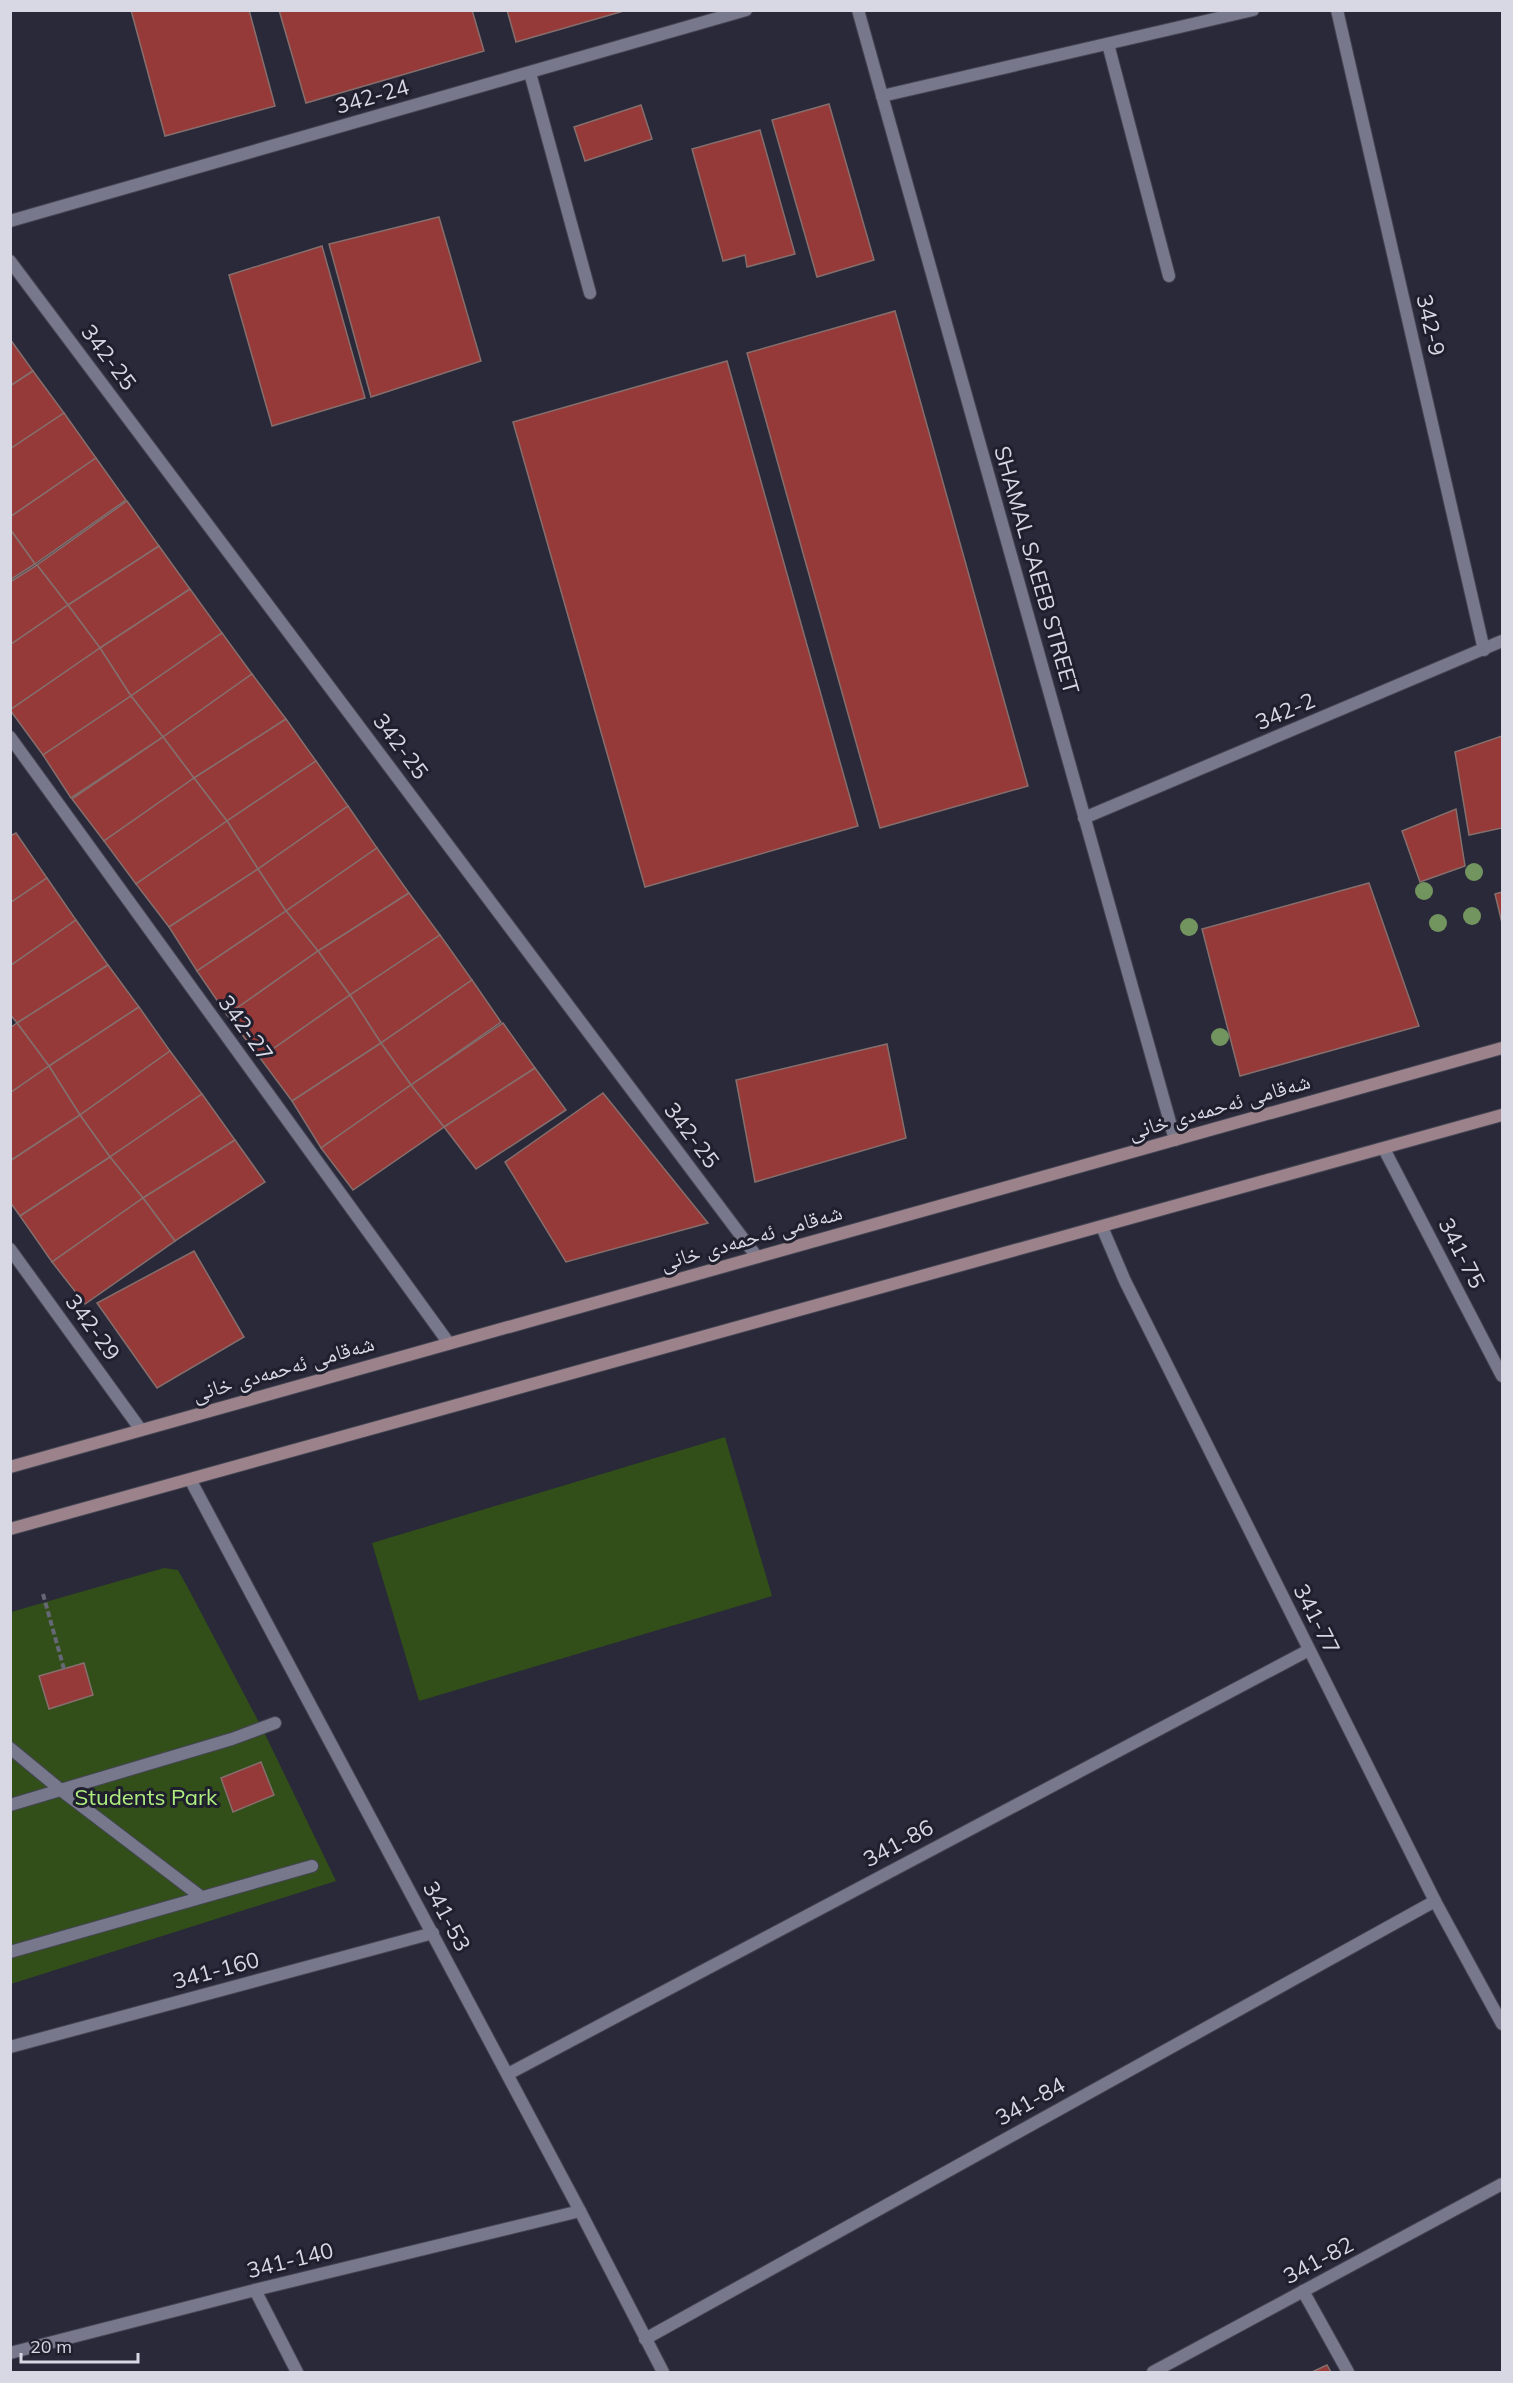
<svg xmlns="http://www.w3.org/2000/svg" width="1513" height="2383" font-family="Mulish,'Noto Naskh Arabic',sans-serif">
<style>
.green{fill:#324f19}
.building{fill:#963939;stroke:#856f6d;stroke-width:1.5}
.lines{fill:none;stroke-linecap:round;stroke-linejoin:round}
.service-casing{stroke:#444553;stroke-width:14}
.pedestrian-casing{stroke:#444553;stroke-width:14}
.minor-casing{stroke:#444553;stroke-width:14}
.tertiary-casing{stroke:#444553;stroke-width:14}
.secondary-casing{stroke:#444553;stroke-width:14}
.path{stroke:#666775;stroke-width:4;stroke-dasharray:6 3;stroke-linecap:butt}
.service{stroke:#77788b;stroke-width:12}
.pedestrian{stroke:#77788b;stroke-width:12}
.minor{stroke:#77788b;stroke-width:12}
.tertiary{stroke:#77788b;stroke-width:12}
.secondary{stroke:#9c828b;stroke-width:12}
.tree{fill:#72955f}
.labels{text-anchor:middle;stroke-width:6;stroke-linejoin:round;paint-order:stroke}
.street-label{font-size:22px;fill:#d7d8e3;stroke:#1f1f2e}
.park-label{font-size:22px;fill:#aeed7e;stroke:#1f1f2e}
</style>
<rect width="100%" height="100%" fill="#292939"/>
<g class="green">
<polygon points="725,1437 772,1596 419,1701 372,1543"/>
<polygon points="164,1568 178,1570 188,1588 262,1728 336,1881 11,1984 11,1612"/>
</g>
<g class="building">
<polygon points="131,10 249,10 275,106 165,136"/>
<polygon points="279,10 472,10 484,51 306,103"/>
<polygon points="507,10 624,10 624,11 516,42"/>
<polygon points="829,104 874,260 817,277 772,120"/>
<polygon points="641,105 652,139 585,161 574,127"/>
<polygon points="760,130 795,254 747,267 745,255 723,261 692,149"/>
<polygon points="439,217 481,361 371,397 329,244"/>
<polygon points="322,246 365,398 272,426 229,275"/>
<polygon points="895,311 1028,786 880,828 747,353"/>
<polygon points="10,339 33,371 10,386"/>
<polygon points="727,361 858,826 645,887 513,422"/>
<polygon points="33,371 64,413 10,449 10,386"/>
<polygon points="64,413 96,458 10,517 10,449"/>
<polygon points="96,458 126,500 35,564 10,529 10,517"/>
<polygon points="127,501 159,546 68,605 37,565"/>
<polygon points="10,529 35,564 10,580"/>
<polygon points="159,546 190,589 100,648 68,605"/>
<polygon points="37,565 68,605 10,645 10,582"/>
<polygon points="190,589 222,633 131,696 100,648"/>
<polygon points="68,605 100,648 10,710 10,645"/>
<polygon points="222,633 252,674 163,737 131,696"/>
<polygon points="100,648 131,696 43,755 10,710"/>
<polygon points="252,674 286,719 194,778 163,737"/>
<polygon points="131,696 163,737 71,798 43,755"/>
<polygon points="286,719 316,761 227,821 194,778"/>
<polygon points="1502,736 1502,828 1469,835 1455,752"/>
<polygon points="163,737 194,778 104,841 72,799"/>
<polygon points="316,761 348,806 258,869 227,821"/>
<polygon points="194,778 227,821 136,884 104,841"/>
<polygon points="348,806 377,848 286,911 258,869"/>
<polygon points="1456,809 1465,866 1420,882 1402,831"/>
<polygon points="227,821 258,869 169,927 136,884"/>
<polygon points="16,833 47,878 10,903 10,836"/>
<polygon points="377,848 409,893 318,951 286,911"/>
<polygon points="258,869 286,911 197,971 169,927"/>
<polygon points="47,878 76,920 10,966 10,903"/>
<polygon points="1369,883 1419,1026 1240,1076 1202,929"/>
<polygon points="1502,892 1502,923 1495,894"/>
<polygon points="409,893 440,935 350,995 318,951"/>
<polygon points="286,911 318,951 227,1015 197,971"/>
<polygon points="76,920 108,965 17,1023 10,1014 10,966"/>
<polygon points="440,935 472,980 381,1043 350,995"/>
<polygon points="318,951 350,995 260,1058 227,1015"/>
<polygon points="108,965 139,1007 49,1066 17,1023"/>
<polygon points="472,980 501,1022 411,1085 381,1043"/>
<polygon points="350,995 381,1043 292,1101 260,1058"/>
<polygon points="139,1007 170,1051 80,1115 49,1066"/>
<polygon points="17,1023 49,1066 10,1093 10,1028"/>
<polygon points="503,1023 535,1068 444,1127 411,1085"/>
<polygon points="381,1043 411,1085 321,1148 292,1101"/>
<polygon points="887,1044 906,1138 755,1182 736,1080"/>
<polygon points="170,1051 202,1094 110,1157 80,1115"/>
<polygon points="49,1066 80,1115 10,1161 10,1093"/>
<polygon points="535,1068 566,1110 476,1169 444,1127"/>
<polygon points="411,1085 444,1127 353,1190 321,1148"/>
<polygon points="603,1093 708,1223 566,1262 505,1162"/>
<polygon points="202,1094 235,1140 143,1198 110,1157"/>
<polygon points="80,1115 110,1157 20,1216 10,1202 10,1161"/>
<polygon points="235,1140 265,1182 175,1241 143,1198"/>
<polygon points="110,1157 143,1198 52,1262 20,1216"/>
<polygon points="143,1198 175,1241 85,1304 52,1262"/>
<polygon points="194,1251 244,1337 157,1388 97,1303"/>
<polygon points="84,1663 93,1695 49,1709 39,1676"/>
<polygon points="261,1762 274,1795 233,1812 221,1778"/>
<polygon points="1327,2365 1331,2372 1312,2372"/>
</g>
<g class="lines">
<g class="service-casing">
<polyline id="service" points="530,73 590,293"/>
</g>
<g class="pedestrian-casing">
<g id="pedestrian">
<polyline points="10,1748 62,1791 200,1896"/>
<polyline points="10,1805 232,1739 275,1723"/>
<polyline points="10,1952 312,1866"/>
</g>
</g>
<g class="minor-casing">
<g id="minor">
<polyline points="1337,10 1484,650"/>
<polyline points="1108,44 1169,276"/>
<polyline points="882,96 1253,10"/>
<polyline points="10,221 746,10"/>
<polyline points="10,261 757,1257"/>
<polyline points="10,737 448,1342"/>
<polyline points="1084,818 1502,641"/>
<polyline points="1384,1149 1502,1376"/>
<polyline points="1102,1227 1125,1281 1435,1901 1502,2024"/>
<polyline points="10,1249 141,1430"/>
<polyline points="191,1481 580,2211 663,2372"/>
<polyline points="10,2047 433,1933"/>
<polyline points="508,2074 1309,1650"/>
<polyline points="255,2290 297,2372"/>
<polyline points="1303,2291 1348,2372"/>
<polyline points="645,2339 1435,1901"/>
<polyline points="10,2353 255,2290 580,2211"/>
<polyline points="1153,2372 1502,2184"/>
</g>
</g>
<g class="tertiary-casing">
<polyline id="tertiary" points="858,10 1175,1140"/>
</g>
<g class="secondary-casing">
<g id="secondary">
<polyline points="10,1467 1502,1048"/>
<polyline points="10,1529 1502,1115"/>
</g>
</g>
<polyline class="path" points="43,1594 64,1669"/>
<use href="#service" class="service"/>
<use href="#pedestrian" class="pedestrian"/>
<use href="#minor" class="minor"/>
<use href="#tertiary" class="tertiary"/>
<use href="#secondary" class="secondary"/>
</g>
<g class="tree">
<circle cx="1474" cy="872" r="9"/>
<circle cx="1424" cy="891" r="9"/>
<circle cx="1472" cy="916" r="9"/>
<circle cx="1438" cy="923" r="9"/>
<circle cx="1189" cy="927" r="9"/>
<circle cx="1220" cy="1037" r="9"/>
</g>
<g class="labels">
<g class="street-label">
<text transform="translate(372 96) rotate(-16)" y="8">342-24</text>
<text transform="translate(1431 325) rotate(77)" y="8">342-9</text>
<text transform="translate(109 357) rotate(53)" y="8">342-25</text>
<text transform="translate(1037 570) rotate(74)" y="8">SHAMAL SAEEB STREET</text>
<text transform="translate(1285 711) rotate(-23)" y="8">342-2</text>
<text transform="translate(401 746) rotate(53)" y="8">342-25</text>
<text transform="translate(246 1028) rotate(54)" y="8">342-27</text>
<text transform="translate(1219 1106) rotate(-16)" y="8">شەقامی ئەحمەدی خانی</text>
<text transform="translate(692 1135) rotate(53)" y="8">342-25</text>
<text transform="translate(751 1237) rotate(-16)" y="8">شەقامی ئەحمەدی خانی</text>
<text transform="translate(1462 1253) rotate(63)" y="8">341-75</text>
<text transform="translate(93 1327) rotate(54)" y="8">342-29</text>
<text transform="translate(283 1368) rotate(-16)" y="8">شەقامی ئەحمەدی خانی</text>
<text transform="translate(1317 1619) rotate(63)" y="8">341-77</text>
<text transform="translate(898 1843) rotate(-28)" y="8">341-86</text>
<text transform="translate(447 1916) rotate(62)" y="8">341-53</text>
<text transform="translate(216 1970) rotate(-15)" y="8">341-160</text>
<text transform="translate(1030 2101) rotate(-29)" y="8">341-84</text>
<text transform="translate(290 2260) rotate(-14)" y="8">341-140</text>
<text transform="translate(1318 2260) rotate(-28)" y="8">341-82</text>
</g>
<g class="park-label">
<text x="146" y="1805">Students Park</text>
</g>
</g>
<rect width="1513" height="2383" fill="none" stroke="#d7d8e3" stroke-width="24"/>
<path d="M21 2353v9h117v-9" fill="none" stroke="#d7d8e3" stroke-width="3"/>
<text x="30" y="2353" font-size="18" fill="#d7d8e3" stroke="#1f1f2e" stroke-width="4.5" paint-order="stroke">20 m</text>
</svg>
